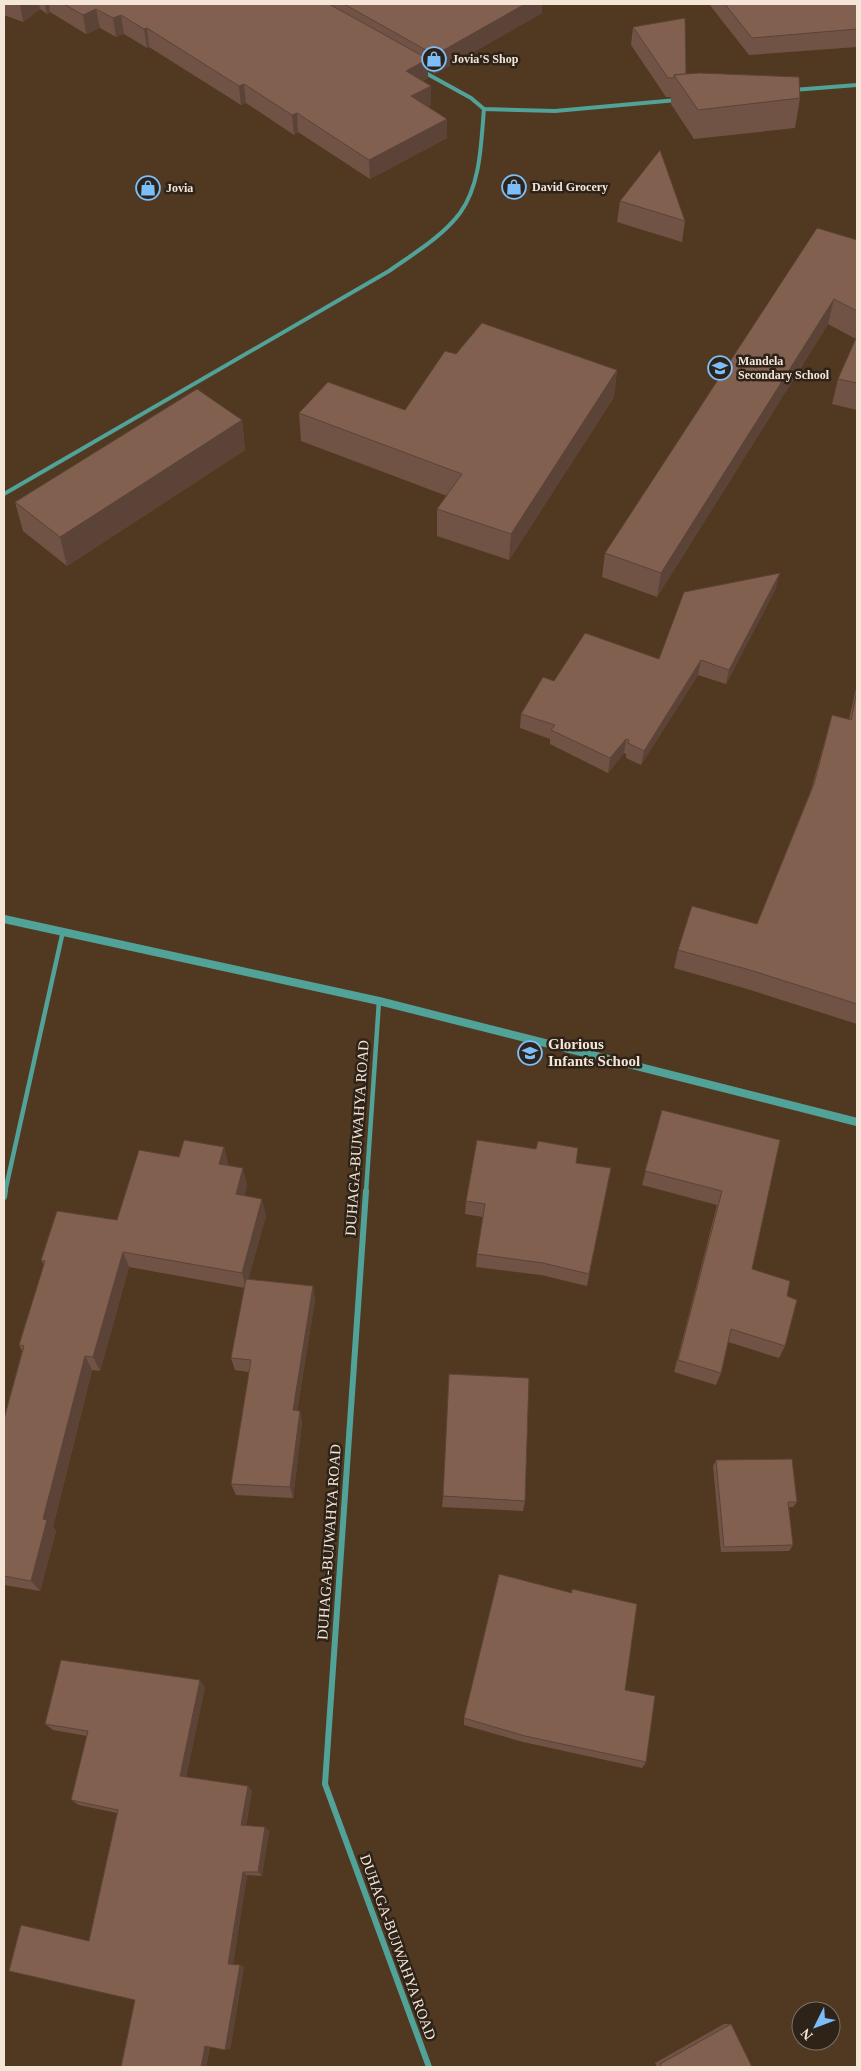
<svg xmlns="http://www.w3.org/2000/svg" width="861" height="2071" font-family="'Times New Roman',serif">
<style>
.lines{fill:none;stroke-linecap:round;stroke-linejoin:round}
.minor-far2{stroke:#51a299;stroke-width:4}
.minor-far1{stroke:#51a299;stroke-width:4.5}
.minor{stroke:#51a299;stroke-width:6}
.tertiary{stroke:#51a299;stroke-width:8}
.wall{fill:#705345}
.shaded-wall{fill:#5b4338}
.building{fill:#826050;stroke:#5b4338}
.labels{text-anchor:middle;stroke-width:5;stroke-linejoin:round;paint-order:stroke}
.far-poi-label{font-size:12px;font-weight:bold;fill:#f4e5d7;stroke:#2e2318;text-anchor:start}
.poi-label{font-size:15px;font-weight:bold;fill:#f4e5d7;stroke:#2e2318;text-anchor:start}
.street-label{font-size:15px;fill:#f4e5d7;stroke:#2e2318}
</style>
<rect width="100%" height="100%" fill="#513921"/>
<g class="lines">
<g class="minor-far2">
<polyline points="422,71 471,98 484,109 555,111 677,100"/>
<polyline points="793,90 857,85"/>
<path d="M4 494 389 271C413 254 442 237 460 213 481 184 481 142 484 109"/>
</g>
<g class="minor-far1">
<polyline points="5,1192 63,931"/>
<polyline points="366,1192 379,1001"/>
</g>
<g class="minor">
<polyline points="366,1191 325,1784 429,2067"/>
<polyline points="4,1197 5,1191"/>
</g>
<polyline class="tertiary" points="4,919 379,1001 857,1122"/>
</g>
<g class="wall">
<polygon points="4,4 542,4 542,13 435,74 428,69 428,78 423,81 431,86 431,105 428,107 447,119 447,138 370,179 298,132 294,135 246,103 241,105 149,47 147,48 124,34 116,37 100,28 86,34 50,12 47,14 40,9 23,22 4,15"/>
<polygon points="709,4 857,4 857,47 749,55"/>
<polygon points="633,27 686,74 800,98 795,128 694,139 671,104 671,97 666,97 631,45"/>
<polygon points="620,201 685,221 682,242 617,222"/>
<polygon points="857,240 857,410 832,404 838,379 856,339 828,324 657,597 602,577 605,553"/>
<polygon points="456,354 617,370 614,397 509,560 437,536 437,509 447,496 301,441 299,413 405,410"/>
<polygon points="242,420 245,450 67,566 23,531 15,502"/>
<polygon points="776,588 726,684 698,675 641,765 626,758 626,754 624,753 608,773 550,744 550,739 520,728 521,714 554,681 659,659"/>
<polygon points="857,684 857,1024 744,988 674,968 678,950 757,924 811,790 832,715 849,719"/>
<polygon points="662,1110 780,1140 752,1269 787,1296 785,1346 779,1358 728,1342 721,1373 716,1385 674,1372 717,1205 642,1185"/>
<polygon points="224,1147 228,1164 228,1165 247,1185 244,1196 266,1216 248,1279 313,1286 315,1300 297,1411 300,1411 302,1423 293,1498 236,1495 231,1484 249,1372 235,1370 231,1358 245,1288 129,1267 100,1371 92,1370 53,1527 56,1531 40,1591 4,1585 4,1419 22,1351 19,1345 44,1265 41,1260 117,1220 179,1157"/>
<polygon points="576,1163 611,1168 587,1286 541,1275 476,1267 477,1254 483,1217 465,1214 466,1201"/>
<polygon points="716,1460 797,1502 793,1507 789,1507 793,1545 789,1551 721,1552 713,1466"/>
<polygon points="443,1496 525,1501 523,1511 442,1507"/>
<polygon points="572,1589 625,1690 646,1762 642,1768 523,1742 464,1725 464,1718 571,1593"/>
<polygon points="205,1687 186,1777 252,1791 246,1825 269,1831 262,1876 247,1875 233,1964 244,1967 230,2049 210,2047 206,2067 121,2067 135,2000 89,1941 117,1813 79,1805 71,1800 87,1736 53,1730 45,1724"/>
<polygon points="724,2024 731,2024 752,2067 657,2067 655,2063"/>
</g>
<g class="shaded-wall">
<polygon points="20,4 39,4 40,9 23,22"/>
<polygon points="45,4 49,4 50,12 47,14"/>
<polygon points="525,4 542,4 542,13 435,74 435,55"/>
<polygon points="96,9 100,28 86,34 83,15"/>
<polygon points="121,15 124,34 116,37 113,18"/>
<polygon points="147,28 149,47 147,48 144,29"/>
<polygon points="428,59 428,78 407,90 406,71"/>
<polygon points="244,84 246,103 241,105 239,86"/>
<polygon points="431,86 431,105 411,115 411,96"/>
<polygon points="297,113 298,132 294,135 292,115"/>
<polygon points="447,119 447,138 370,179 369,160"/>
<polygon points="834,299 828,324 657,597 661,573"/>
<polygon points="617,370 614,397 509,560 511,534"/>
<polygon points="242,420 245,450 67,566 60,537"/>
<polygon points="780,573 776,588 726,684 729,670"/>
<polygon points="701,660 698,675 641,765 644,751"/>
<polygon points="626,739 624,753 608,773 610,758"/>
<polygon points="224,1147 228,1164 223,1181 219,1164"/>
<polygon points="243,1168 247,1185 240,1211 236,1194"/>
<polygon points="262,1199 266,1216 246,1288 242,1273"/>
<polygon points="123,1252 129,1267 100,1371 93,1357"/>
<polygon points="313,1286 315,1300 295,1423 293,1410"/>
<polygon points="85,1356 92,1370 53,1527 56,1531 40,1591 31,1581 43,1519"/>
<polygon points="300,1411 302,1423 293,1498 290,1487"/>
<polygon points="200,1680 205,1687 185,1782 180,1776"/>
<polygon points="248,1786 252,1791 245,1829 241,1825"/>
<polygon points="265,1827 269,1831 262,1876 258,1872"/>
<polygon points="243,1872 247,1875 233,1965 228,1964"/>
<polygon points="240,1965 244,1967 230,2049 225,2050"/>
<polygon points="210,2045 206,2067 201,2067 205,2046"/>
</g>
<g class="building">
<polygon points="64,4 329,4 428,59 406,71 431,86 411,96 447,119 369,160 297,113 292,115 244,84 239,86 147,28 144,29 121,15 113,18 96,9 83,15"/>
<polygon points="344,4 525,4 435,55"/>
<polygon points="725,4 857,4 857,29 752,38"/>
<polygon points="685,18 686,74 674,75 674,78 668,78 633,27"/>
<polygon points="699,73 799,77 800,98 698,110 674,75"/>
<polygon points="660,150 685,221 620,201"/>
<polygon points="817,228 857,240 857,311 834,299 661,573 605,553"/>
<polygon points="482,323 617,370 511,534 437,509 462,474 299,413 328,382 405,410 445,351 456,354"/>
<polygon points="857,336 857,383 838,379"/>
<polygon points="197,389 242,420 60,537 15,502"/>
<polygon points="780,573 729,670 701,660 644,751 628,743 629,740 626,739 610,758 551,730 555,725 521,714 543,677 554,681 585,633 659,659 684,592"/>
<polygon points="857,691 857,1004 750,970 678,950 692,906 757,924 814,784 832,715 851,720"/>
<polygon points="662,1110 780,1140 752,1269 790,1281 787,1296 797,1300 785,1346 731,1329 721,1373 678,1360 722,1191 645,1171"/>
<polygon points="184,1140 224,1147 219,1164 243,1168 236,1194 262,1199 242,1273 123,1252 93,1357 85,1356 43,1519 47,1520 31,1581 4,1576 4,1419 24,1346 19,1345 45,1261 41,1260 57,1211 117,1220 139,1150 179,1157"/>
<polygon points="477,1140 536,1149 538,1141 578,1148 576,1163 611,1168 589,1274 543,1263 477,1254 485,1204 466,1201"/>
<polygon points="246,1279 313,1286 293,1410 300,1411 290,1487 231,1484 251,1360 231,1358"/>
<polygon points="449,1374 529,1378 525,1501 443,1496"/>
<polygon points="792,1459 797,1502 788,1502 793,1545 724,1547 716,1460"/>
<polygon points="499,1574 572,1593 572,1589 637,1604 625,1690 655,1696 646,1762 525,1736 464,1718"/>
<polygon points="61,1660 200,1680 180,1776 248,1786 241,1825 265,1827 258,1872 243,1872 228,1964 240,1965 225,2050 205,2046 201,2067 121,2067 135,2000 9,1971 21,1925 89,1941 118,1810 71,1800 88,1731 45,1724"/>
<polygon points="731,2024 752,2067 662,2067 660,2064"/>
</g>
<defs>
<g id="shop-ring" transform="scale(1.25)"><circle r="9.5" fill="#2e2318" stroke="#7cbef9" stroke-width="1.5"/><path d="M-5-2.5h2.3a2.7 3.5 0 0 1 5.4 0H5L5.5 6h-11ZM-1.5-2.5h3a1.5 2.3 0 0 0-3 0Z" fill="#7cbef9"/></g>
<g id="school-ring" transform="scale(1.25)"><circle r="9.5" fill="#2e2318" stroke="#7cbef9" stroke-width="1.5"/><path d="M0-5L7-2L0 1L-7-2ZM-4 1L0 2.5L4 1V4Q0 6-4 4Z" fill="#7cbef9"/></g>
</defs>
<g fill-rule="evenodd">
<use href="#shop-ring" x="434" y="59"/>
<use href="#shop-ring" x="514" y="187"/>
<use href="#shop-ring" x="148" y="188"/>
<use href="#school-ring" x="720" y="368"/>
<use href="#school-ring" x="530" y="1053"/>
</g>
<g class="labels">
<g class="far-poi-label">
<text x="452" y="63">Jovia'S Shop</text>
<text x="532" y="191">David Grocery</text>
<text x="166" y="192">Jovia</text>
<text x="738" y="365">Mandela<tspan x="738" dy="14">Secondary School</tspan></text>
</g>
<g class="poi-label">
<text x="548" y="1049">Glorious<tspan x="548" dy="17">Infants School</tspan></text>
</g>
<g class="street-label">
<text transform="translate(357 1138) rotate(-86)" y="5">DUHAGA-BUJWAHYA ROAD</text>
<text transform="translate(329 1542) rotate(-86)" y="5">DUHAGA-BUJWAHYA ROAD</text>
<text transform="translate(398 1947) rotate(70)" y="5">DUHAGA-BUJWAHYA ROAD</text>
</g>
</g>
<rect width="861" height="2071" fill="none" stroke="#f4e5d7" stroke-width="10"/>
<g transform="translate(816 2026) rotate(228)"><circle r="24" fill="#2e2318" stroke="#7d7164"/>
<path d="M0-4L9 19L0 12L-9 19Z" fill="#7cbef9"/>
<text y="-8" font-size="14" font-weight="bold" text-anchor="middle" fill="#f4e5d7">N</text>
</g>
</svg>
